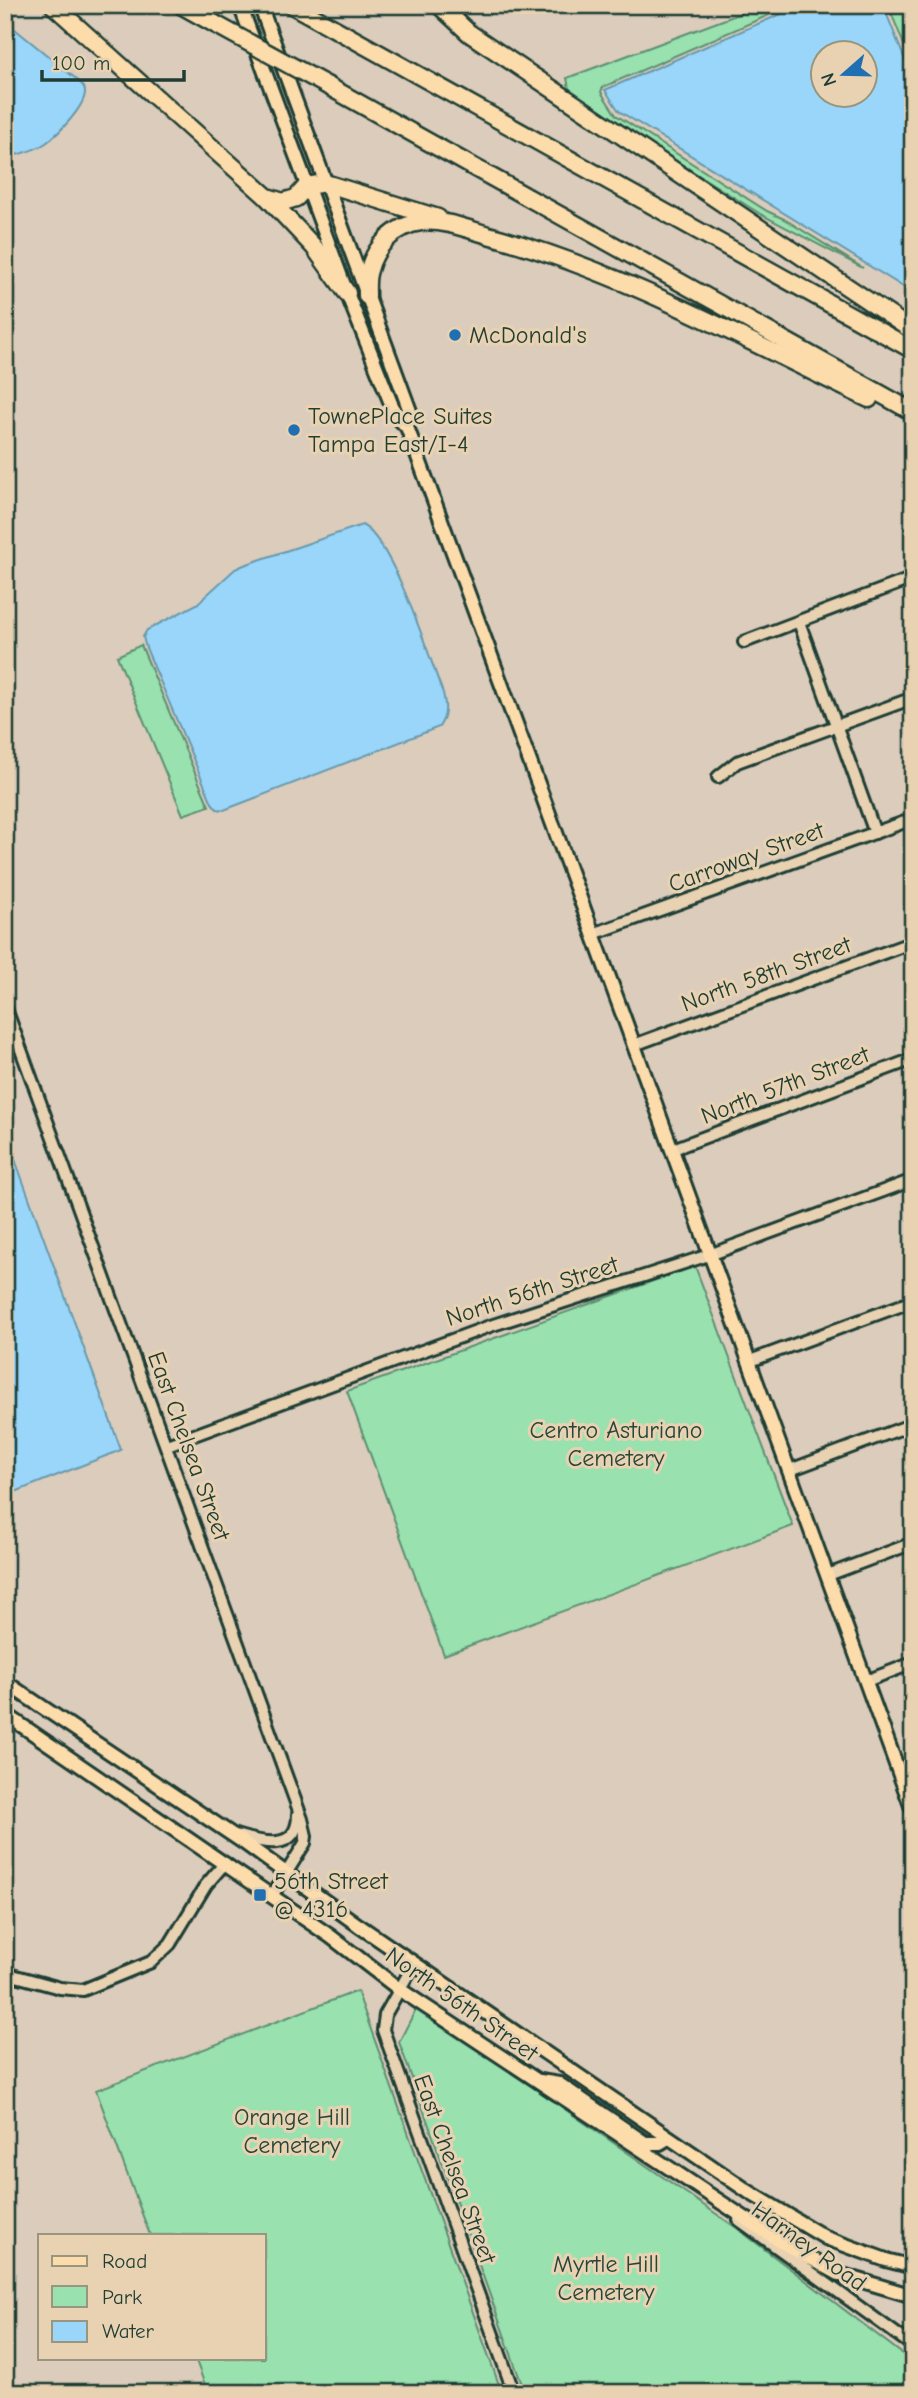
<svg xmlns="http://www.w3.org/2000/svg" width="918" height="2398" font-family="'Comic Neue',sans-serif">
<style>
.green{fill:#99e1af;stroke:#5c8f72;stroke-width:2}
.water{fill:#99d6fa;stroke:#6899ab;stroke-width:2;fill-rule:evenodd}
.lines{fill:none;stroke-linecap:round;stroke-linejoin:round}
.minor-casing{stroke:#1f3d34;stroke-width:16}
.major-casing{stroke:#1f3d34;stroke-width:18}
.highway-casing{stroke:#1f3d34;stroke-width:21}
.minor{stroke:#e8d2b1;stroke-width:10}
.major{stroke:#fddcac;stroke-width:12}
.highway{stroke:#fddcac;stroke-width:16}
.highway-bridge-casing{stroke:#1f3d34;stroke-width:21;stroke-linecap:butt}
.highway-bridge{stroke:#fddcac;stroke-width:16}
.poi-dot{fill:#1f6fb2;stroke:#e8d2b1;stroke-width:2.5}
.labels{text-anchor:middle;stroke-width:6;stroke-linejoin:round;paint-order:stroke}
.poi-label{font-size:24px;fill:#1f3d34;stroke:#e8d2b1;text-anchor:start}
.street-label{font-size:24px;fill:#1f3d34;stroke:#e8d2b1}
.park-label{font-size:24px;fill:#25453a;stroke:#e8d2b1}
</style>
<rect width="100%" height="100%" fill="#dcccbb"/>
<filter id="ink" filterUnits="userSpaceOnUse"><feTurbulence type="fractalNoise" baseFrequency=".0143" numOctaves="2"/><feDisplacementMap in="SourceGraphic" scale="14" xChannelSelector="R" yChannelSelector="G"/><feConvolveMatrix kernelMatrix="1 2 1 2 8 2 1 2 1" color-interpolation-filters="sRGB"/></filter>
<g filter="url(#ink)">
<g class="green">
<polygon points="763,5 792,5 603,87 601,92 616,115 767,211 784,219 863,268 762,215 570,94 567,78"/>
<polygon points="888,5 913,5 913,67"/>
<polygon points="141,645 209,806 183,815 117,656"/>
<polygon points="695,1266 793,1526 444,1655 347,1391"/>
<polygon points="357,1991 502,2393 208,2393 195,2358 264,2358 264,2235 150,2235 96,2090"/>
<polygon points="417,2007 738,2229 913,2362 913,2393 525,2393 399,2042"/>
</g>
<g class="water">
<path d="M802 5H883L913 80V293L619 111 605 90ZM824 52H866V94H824Z"/>
<path d="M5 21 75 78C79 82 85 85 85 91 86 106 58 134 46 143 35 151 19 154 5 158Z"/>
<path d="M362 525C393 541 429 657 443 693 446 706 447 715 439 727L224 810 217 809 212 803 146 648 143 637 147 630 197 604 235 569 244 565Z"/>
<polygon points="5,1132 121,1450 5,1496"/>
</g>
<g class="lines">
<g class="minor-casing">
<g id="minor">
<polyline points="799,622 875,833"/>
<polyline points="744,642 913,578"/>
<polyline points="718,777 737,762 913,698"/>
<polyline points="593,934 913,819"/>
<polyline points="5,1006 302,1819 306,1836 305,1843 272,1896"/>
<polyline points="634,1045 913,942"/>
<polyline points="673,1149 913,1059"/>
<polyline points="750,1361 913,1301"/>
<polyline points="167,1445 490,1326 712,1254 913,1180"/>
<polyline points="790,1470 913,1424"/>
<polyline points="828,1575 913,1543"/>
<polyline points="866,1681 913,1663"/>
<path d="M235 1835C260 1842 298 1854 298 1814"/>
<polyline points="414,1964 385,2015 383,2030 514,2393"/>
<polyline points="5,1973 60,1988 83,1990 151,1962 170,1944 206,1885 225,1863"/>
<polyline points="739,2220 913,2346"/>
</g>
</g>
<g class="major-casing">
<g id="major">
<path d="M240 5 347 293 396 416 407 427C577 888 745 1349 913 1811"/>
<polyline points="260,5 410,411 407,427"/>
<polyline points="5,1682 243,1842 358,1925 749,2192 826,2238 886,2260 913,2267"/>
<polyline points="5,1714 330,1936 399,1989 781,2242 839,2274 913,2296"/>
<polyline points="540,2081 559,2084 645,2143 660,2143 668,2138"/>
</g>
</g>
<g class="highway-casing">
<g id="highway">
<polyline points="53,5 267,197 314,247 347,293"/>
<polyline points="181,5 215,24"/>
<polyline points="292,5 913,350"/>
<polyline points="439,5 469,33 913,331"/>
<polyline points="328,86 913,412"/>
<polyline points="267,197 283,202 296,198 307,186 325,183 438,218"/>
<path d="M367 296C367 288 366 278 369 270 375 246 396 225 421 222 442 219 468 229 488 235 622 271 745 340 869 399"/>
</g>
</g>
<use href="#minor" class="minor"/>
<use href="#major" class="major"/>
<use href="#highway" class="highway"/>
<g class="highway-bridge-casing">
<polyline id="highway-bridge" points="215,24 328,86"/>
</g>
<use href="#highway-bridge" class="highway-bridge"/>
</g>
</g>
<g class="poi-dot">
<circle cx="455" cy="335" r="7"/>
<circle cx="294" cy="430" r="7"/>
<rect x="253" y="1888" width="14" height="14" rx="3.5"/>
</g>
<g class="labels">
<g class="poi-label">
<text x="469" y="343">McDonald's</text>
<text x="308" y="424">TownePlace Suites<tspan x="308" dy="28">Tampa East/I-4</tspan></text>
<text x="274" y="1889">56th Street<tspan x="274" dy="28">@ 4316</tspan></text>
</g>
<g class="street-label">
<text transform="translate(746 857) rotate(-20)" y="8">Carroway Street</text>
<text transform="translate(766 974) rotate(-20)" y="8">North 58th Street</text>
<text transform="translate(785 1085) rotate(-21)" y="8">North 57th Street</text>
<text transform="translate(532 1291) rotate(-18)" y="8">North 56th Street</text>
<text transform="translate(189 1446) rotate(70)" y="8">East Chelsea Street</text>
<text transform="translate(462 2004) rotate(35)" y="8">North 56th Street</text>
<text transform="translate(455 2169) rotate(70)" y="8">East Chelsea Street</text>
<text transform="translate(809 2246) rotate(36)" y="8">Harney Road</text>
</g>
<g class="park-label">
<text x="616" y="1438">Centro Asturiano<tspan x="616" dy="28">Cemetery</tspan></text>
<text x="292" y="2125">Orange Hill<tspan x="292" dy="28">Cemetery</tspan></text>
<text x="606" y="2272">Myrtle Hill<tspan x="606" dy="28">Cemetery</tspan></text>
</g>
</g>
<rect width="918" height="2398" fill="none" stroke="#e8d2b1" stroke-width="28"/>
<rect x="14" y="14" width="890" height="2370" fill="none" stroke="#1f3d34" stroke-width="2.5" filter="url(#ink)"/>
<rect x="38" y="2234" width="228" height="126" fill="#e8d2b1" stroke="#98967f" stroke-width="2"/>
<rect x="52" y="2256" width="35" height="10" fill="#fddcac" stroke="#98967f" stroke-width="2"/>
<text x="102" y="2268" font-size="21" fill="#1f3d34">Road</text>
<rect x="52" y="2286" width="35" height="21" fill="#99e1af" stroke="#98967f" stroke-width="2"/>
<text x="102" y="2304" font-size="21" fill="#1f3d34">Park</text>
<rect x="52" y="2321" width="35" height="21" fill="#99d6fa" stroke="#98967f" stroke-width="2"/>
<text x="102" y="2338" font-size="21" fill="#1f3d34">Water</text>
<g transform="translate(844 74) rotate(250)"><circle r="33" fill="#e8d2b1" stroke="#98967f" stroke-width="2"/>
<path d="M0-5L12 26L0 18L-12 26Z" fill="#1f6fb2"/>
<text y="-10" font-size="19" font-weight="bold" text-anchor="middle" fill="#1f3d34">N</text>
</g>
<path d="M42 70v10h142v-10" fill="none" stroke="#1f3d34" stroke-width="3.5"/>
<text x="52" y="70" font-size="21" fill="#1f3d34" stroke="#e8d2b1" stroke-width="5" paint-order="stroke">100 m</text>
</svg>
